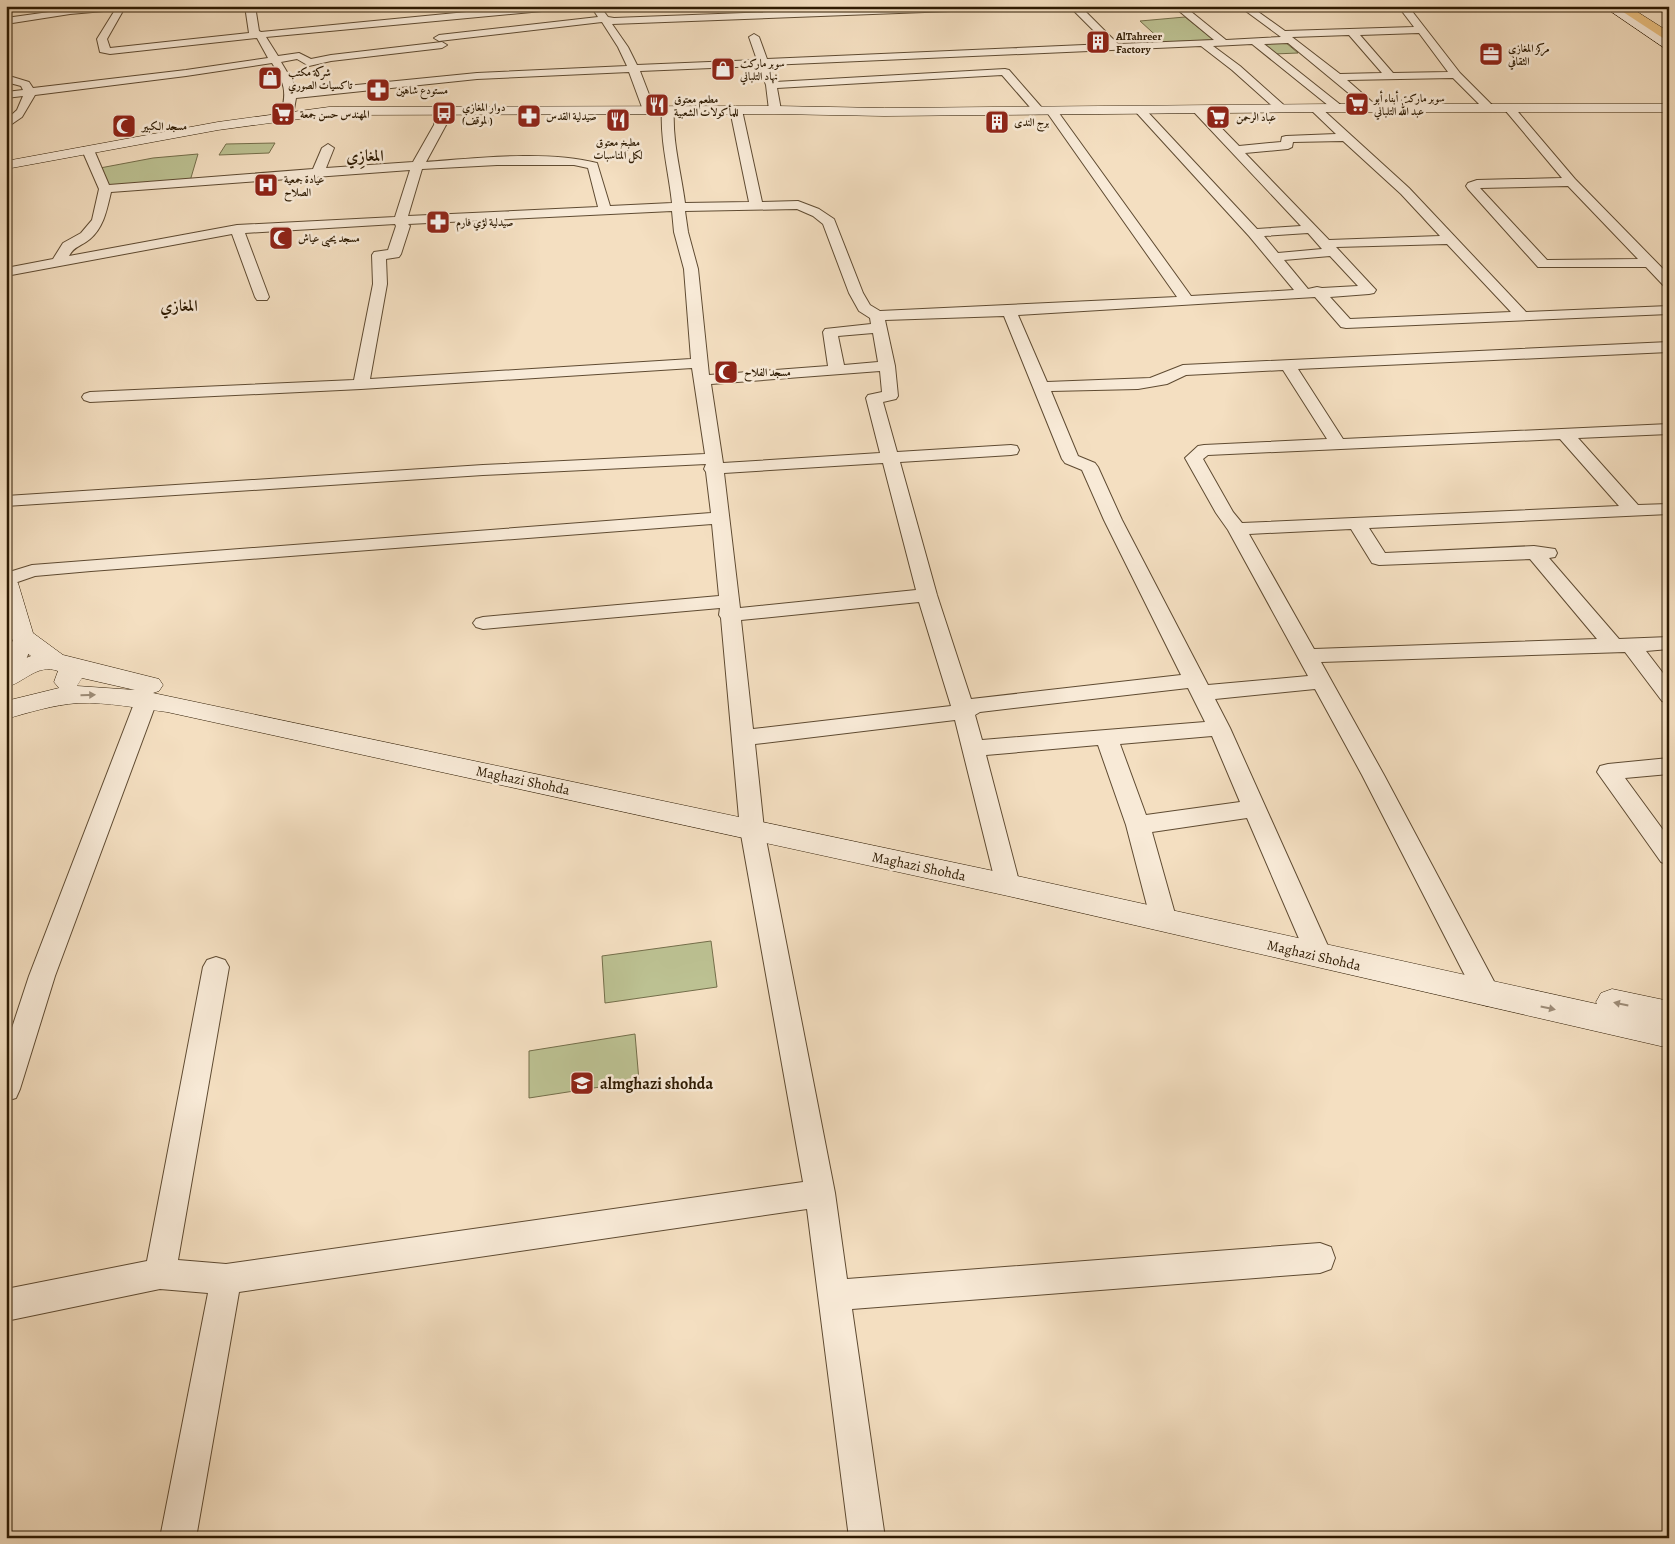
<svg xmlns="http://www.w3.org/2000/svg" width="1675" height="1544" font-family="Alegreya,Amiri,serif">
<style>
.green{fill:#bcc192;stroke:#746e4a}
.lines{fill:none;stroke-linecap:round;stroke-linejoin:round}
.street-casing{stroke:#5f4b32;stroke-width:2}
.secondary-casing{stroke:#2d1a02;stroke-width:1}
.highway-casing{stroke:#2d1a02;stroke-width:1}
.street{fill:#f8ead7;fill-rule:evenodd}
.secondary{fill:#f8ead7;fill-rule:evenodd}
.highway{fill:#eac080;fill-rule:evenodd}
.oneway{fill:#9d8c77}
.labels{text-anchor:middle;stroke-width:5;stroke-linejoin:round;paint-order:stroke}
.far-poi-label{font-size:11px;font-weight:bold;fill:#2d1a02;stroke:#f8ead7;text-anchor:start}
.street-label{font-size:14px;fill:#2d1a02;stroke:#f8ead7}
.far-district-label{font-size:16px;font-weight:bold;fill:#2d1a02;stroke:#f8ead7}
.near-poi-label{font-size:16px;font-weight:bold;fill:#2d1a02;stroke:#f8ead7;text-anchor:start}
</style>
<rect width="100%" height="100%" fill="#f4dfc1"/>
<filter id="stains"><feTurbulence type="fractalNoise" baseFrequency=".004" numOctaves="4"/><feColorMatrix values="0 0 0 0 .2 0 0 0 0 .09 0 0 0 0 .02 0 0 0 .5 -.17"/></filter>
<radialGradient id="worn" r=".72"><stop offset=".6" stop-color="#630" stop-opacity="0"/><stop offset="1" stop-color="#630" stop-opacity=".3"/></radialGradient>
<g class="green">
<polygon points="1185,17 1214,40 1163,42 1140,21"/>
<polygon points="1285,42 1298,53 1274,54 1262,43"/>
<polygon points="275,143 269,153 219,155 226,144"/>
<polygon points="198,154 190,181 106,188 100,168 153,158"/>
<polygon points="711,941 717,987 605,1003 602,956"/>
<polygon points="635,1034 639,1081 529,1098 529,1051"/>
</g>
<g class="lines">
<g class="street-casing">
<g id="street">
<path d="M92 6H133L124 9 107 39 110 48 249 33 245 6H255L259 31 261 32 527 6H568L563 9 266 37 278 56 299 53 311 59 331 55 442 42 447 45 442 48 331 61 309 66 297 59 281 62 293 82 296 91 477 73 627 66 618 47 602 22 439 41 434 38 439 35 598 17 594 11 599 8 602 9 608 17 614 18 923 6H1008L1003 9 612 24 628 47 637 65 757 60 749 37 754 34 759 37 767 59 1107 44 1069 6H1080L1118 44 1214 40 1173 6H1184L1226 40 1281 37 1239 6H1250L1285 31 1414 27 1398 6H1408L1460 73 1495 108 1493 110H1485L1453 78 1347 80 1379 108 1377 110H1369L1288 43 1264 44 1342 106 1344 108 1342 110H1334L1252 44 1213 46 1240 66 1286 107 1288 109 1286 111H1278L1232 70 1201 46 769 65 775 82 1005 69 1009 70 1043 109 1045 111 1039 114 1035 113 1002 75 777 88 781 110 775 113 769 110 766 85 759 66 640 71 655 110 649 113 643 110 629 72 477 79 296 98 293 115 287 118 281 115C287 91 285 84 272 63L186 76 35 95 22 117 6 128V120L17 110 23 96 6 98V92L23 90 21 86 6 82V75L29 82 33 88 186 70 268 58 257 38 110 54 100 52 97 39 115 10 70 14 6 24V18ZM1419 33 1448 72 1393 73 1360 35ZM1349 35 1382 73 1340 74 1292 37Z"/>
<path d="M1297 6H1332C1325 11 1304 11 1297 6Z"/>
<path d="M1509 105 1513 106 1575 179 1669 275V287L1664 286 1646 267H1538L1468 189 1466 186 1468 183 1477 180 1562 178 1505 110 1503 108 1505 106ZM1568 186 1638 259 1547 260 1480 188Z"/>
<path d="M1316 106 1320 107 1409 188 1526 312 1669 306V314L1346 328 1341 327 1315 297 1018 315 1047 382 1150 378 1183 365 1669 342V352L1298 369 1343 439 1669 424V434L1578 438 1638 505 1669 504V514L1369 528 1385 553 1534 546 1555 549 1557 553 1555 557 1549 558 1619 639 1669 637V649L1646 651 1669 681V703L1662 701 1625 652 1321 662 1384 775 1497 987 1501 995 1497 1003 1488 1006 1479 1003 1362 775 1315 689 1215 699 1230 728 1332 955 1328 962 1319 965 1310 962 1306 955 1247 818 1152 832 1177 921 1173 928 1164 931 1155 928 1151 921 1126 825 1098 745 986 755 1020 885 1017 892 1008 894 999 892 996 885 955 720 755 744 764 829 835 1193 847 1279 1320 1243 1331 1247 1335 1258 1331 1269 1320 1273 852 1309 885 1538H849L807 1209 239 1292 196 1538H160L208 1293 160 1289 6 1321V1289L147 1261 203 967 207 960 216 957 225 960 229 967 178 1260 226 1264 803 1182 740 829 721 618 719 615 720 608 483 629 476 627 473 623 476 619 483 617 719 596 712 524 91 571 35 576 6 586V573L32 565 711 513 706 472 704 469 706 464 483 475 6 506V496L483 465 705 454 692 368 361 389 90 402 84 400 82 397 84 394 90 392 354 380 373 284 372 255 374 252 388 250 396 226 395 224 245 233 269 297 267 300H257L255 297 232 234 6 276V268L53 259 63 243 81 233 92 220 99 189 82 150 84 147H92L94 150 109 185 313 169 322 148 328 144 334 148 326 168 413 162 434 125 437 111 443 108 449 111 446 125 426 162C479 158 546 150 597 163L610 206 672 203C669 173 660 141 662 110L668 107 674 110C672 141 681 172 685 203L749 202 730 110 736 107 742 110 762 202 798 201 819 209 834 219 863 293 870 305 880 311 1177 297 1046 111 1052 108 1056 109 1191 296 1294 290 1249 236 1134 110 1136 108H1144L1257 229 1301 226 1192 110 1194 108H1202L1239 146 1281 142 1282 137 1286 136 1336 134 1312 111 1310 109 1312 107ZM1343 141 1401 194 1440 236 1329 240 1245 153 1288 149 1292 147 1293 142ZM497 165H574L588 168 598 207 408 216 422 169ZM410 170 395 217 237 225 69 256C74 246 82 246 90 239 104 227 107 209 111 192ZM797 209 813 216 823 224 849 293 859 311 870 318 871 324 825 329 823 332 828 366 709 375 698 269 688 232 685 211ZM672 211 674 232 684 269 691 359 370 379 387 284 386 259 399 257 401 254 410 226 408 224ZM1308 233 1322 249 1278 253 1264 236ZM1447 244 1511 312 1350 319 1330 297 1369 294 1374 293 1376 290 1336 247ZM1330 256 1358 286 1322 288 1317 287 1308 289 1284 260ZM1004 316 1062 459 1065 463 1082 470 1104 520 1181 675 971 699 937 595 900 462 1011 455 1017 454 1019 450 1017 446 1011 445 897 452 883 402 896 399 898 396 895 366 885 320ZM873 333 878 362 844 365 838 336ZM1283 370 1327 439 1204 445 1198 446 1185 458 1216 513 1228 530 1308 676 1208 685 1122 520 1098 467 1095 463 1078 456 1051 391 1138 389 1167 384 1186 375ZM880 371 882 392 868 395 866 398 880 453 723 463 711 384ZM1560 439 1619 506 1242 523 1233 512 1203 459 1208 455ZM883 463 916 590 740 608 724 473ZM1351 529 1372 563 1379 565 1530 559 1597 639 1314 649 1249 534ZM919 602 951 706 753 729 741 620ZM1188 688 1205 722 982 740 975 715 980 712ZM1212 736 1240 802 1146 815 1120 744Z"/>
<path d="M24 632 31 633 34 638 21 674 18 679 11 681 6 680C6 663 7 648 17 633Z"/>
<polygon points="146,694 154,696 157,701 55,976 20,1089 16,1098 6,1101 6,1046 29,976 135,701 138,696"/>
<polygon points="1669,758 1669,774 1625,778 1669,838 1669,865 1661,862 1597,772 1600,766 1608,764"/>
</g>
</g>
<g class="secondary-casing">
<g id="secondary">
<polygon points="1603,6 1617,6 1669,41 1669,51"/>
<polygon points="1653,6 1667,6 1669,8 1669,16"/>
<polygon points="1338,104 1669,104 1669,112 1338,112 884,116 775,114 329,115 218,130 6,169 6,161 218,122 329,107 775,106 884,108"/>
<path d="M6 576 14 578 18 583 33 633 63 655 159 679 163 685 159 691 153 693 1008 874 1597 1004 1596 1002 1601 993 1612 989 1669 1001V1048L1008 896 167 712C137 708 108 702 78 703 53 705 30 712 6 719V701L59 688 54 682 58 671C37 663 24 683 6 687V666L31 656 15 644 6 629ZM82 678 135 690 77 686Z"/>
</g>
</g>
<g class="highway-casing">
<polygon id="highway" points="1614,6 1628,6 1669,32 1669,42"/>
</g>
<use href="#street" class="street"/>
<use href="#secondary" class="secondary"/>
<use href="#highway" class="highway"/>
</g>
<defs><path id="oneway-solid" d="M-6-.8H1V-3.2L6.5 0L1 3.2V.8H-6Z" transform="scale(1.25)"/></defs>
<g class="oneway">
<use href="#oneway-solid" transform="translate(88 695) rotate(-1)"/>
<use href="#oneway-solid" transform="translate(1621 1004) rotate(-168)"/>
<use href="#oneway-solid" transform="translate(1548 1008) rotate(12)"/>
</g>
<defs>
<g id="building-square" transform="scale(1.25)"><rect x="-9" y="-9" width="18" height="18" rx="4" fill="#8f2418" stroke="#f8ead7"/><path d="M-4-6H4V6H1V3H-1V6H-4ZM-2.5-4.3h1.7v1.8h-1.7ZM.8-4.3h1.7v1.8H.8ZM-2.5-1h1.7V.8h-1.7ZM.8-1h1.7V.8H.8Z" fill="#fff"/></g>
<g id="office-square" transform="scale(1.25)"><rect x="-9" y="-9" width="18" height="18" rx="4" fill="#8f2418" stroke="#f8ead7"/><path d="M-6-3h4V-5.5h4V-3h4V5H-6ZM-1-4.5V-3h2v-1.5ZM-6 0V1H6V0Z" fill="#fff"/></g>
<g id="shop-square" transform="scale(1.25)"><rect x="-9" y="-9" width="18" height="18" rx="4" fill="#8f2418" stroke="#f8ead7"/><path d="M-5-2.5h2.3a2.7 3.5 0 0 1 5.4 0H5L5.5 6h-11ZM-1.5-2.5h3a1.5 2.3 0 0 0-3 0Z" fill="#fff"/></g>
<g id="pharmacy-square" transform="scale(1.25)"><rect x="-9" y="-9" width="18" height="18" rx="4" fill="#8f2418" stroke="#f8ead7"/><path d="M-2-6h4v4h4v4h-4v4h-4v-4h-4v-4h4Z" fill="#fff"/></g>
<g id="supermarket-square" transform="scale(1.25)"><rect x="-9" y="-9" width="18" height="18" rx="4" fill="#8f2418" stroke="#f8ead7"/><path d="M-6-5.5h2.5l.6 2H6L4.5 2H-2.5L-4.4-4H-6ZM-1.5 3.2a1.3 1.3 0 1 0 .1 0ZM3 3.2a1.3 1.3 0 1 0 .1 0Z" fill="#fff"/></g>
<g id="restaurant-square" transform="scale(1.25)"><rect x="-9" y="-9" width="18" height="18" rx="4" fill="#8f2418" stroke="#f8ead7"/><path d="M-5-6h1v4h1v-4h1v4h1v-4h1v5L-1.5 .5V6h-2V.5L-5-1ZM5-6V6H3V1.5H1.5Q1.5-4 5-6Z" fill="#fff"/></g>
<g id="bus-square" transform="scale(1.25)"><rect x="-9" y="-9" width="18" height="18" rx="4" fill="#8f2418" stroke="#f8ead7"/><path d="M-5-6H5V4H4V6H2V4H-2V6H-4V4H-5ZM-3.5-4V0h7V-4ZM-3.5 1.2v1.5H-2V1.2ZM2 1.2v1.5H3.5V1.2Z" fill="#fff"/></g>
<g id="mosque-square" transform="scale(1.25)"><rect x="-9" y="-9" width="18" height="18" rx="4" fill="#8f2418" stroke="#f8ead7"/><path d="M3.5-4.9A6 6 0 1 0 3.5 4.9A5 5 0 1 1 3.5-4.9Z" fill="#fff"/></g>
<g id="hospital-square" transform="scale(1.25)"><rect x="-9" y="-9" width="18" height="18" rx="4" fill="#8f2418" stroke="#f8ead7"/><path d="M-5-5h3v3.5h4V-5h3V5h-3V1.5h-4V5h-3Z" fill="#fff"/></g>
<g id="school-square" transform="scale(1.25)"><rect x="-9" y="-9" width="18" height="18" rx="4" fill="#8f2418" stroke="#f8ead7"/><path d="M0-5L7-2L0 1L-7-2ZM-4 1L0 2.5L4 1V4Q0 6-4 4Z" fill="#fff"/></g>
</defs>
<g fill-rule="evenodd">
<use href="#building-square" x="1098" y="42"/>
<use href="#office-square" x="1491" y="54"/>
<use href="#shop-square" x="723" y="69"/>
<use href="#shop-square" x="270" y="78"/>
<use href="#pharmacy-square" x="378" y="90"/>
<use href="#supermarket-square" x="1357" y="104"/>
<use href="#restaurant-square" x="657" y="105"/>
<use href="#bus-square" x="444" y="113"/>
<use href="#supermarket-square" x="283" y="114"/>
<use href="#pharmacy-square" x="529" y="116"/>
<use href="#supermarket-square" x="1218" y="117"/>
<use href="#restaurant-square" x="618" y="120"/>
<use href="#building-square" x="997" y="122"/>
<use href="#mosque-square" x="124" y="126"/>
<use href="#hospital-square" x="266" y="185"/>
<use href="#pharmacy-square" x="438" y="222"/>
<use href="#mosque-square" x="281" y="238"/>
<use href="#mosque-square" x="726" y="372"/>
<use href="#school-square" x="582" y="1083"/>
</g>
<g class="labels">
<g class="far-poi-label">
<text x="1116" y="40">AlTahreer<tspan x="1116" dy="13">Factory</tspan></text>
<text x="1508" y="52">مركز المغازي<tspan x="1508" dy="13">الثقافي</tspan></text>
<text x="740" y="67">سوبر ماركت<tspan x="740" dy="13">نهاد التلباني</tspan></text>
<text x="288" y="76">شركة مكتب<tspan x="288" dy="13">تاكسيات الصوري</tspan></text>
<text x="396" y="94">مستودع شاهين</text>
<text x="1374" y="102">سوبر ماركت أبناء أبو<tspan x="1374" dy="13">عبد الله التلباني</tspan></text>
<text x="674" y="103">مطعم معتوق<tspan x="674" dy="13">للمأكولات الشعبية</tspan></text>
<text x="462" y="111">دوار المغازي<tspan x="462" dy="13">(الموقف)</tspan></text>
<text x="300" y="118">المهندس حسن جمعة</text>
<text x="546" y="120">صيدلية القدس</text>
<text x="1236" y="121">عباد الرحمن</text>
<text x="1014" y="126">برج الندى</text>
<text x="142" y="130">مسجد الكبير</text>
<text x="618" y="146" text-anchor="middle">مطبخ معتوق<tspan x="618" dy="13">لكل المناسبات</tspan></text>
<text x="284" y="183">عيادة جمعية<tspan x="284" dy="13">الصلاح</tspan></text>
<text x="456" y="226">صيدلية لؤي فارم</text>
<text x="298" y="242">مسجد يحيى عياش</text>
<text x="744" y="376">مسجد الفلاح</text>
</g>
<g class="street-label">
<text transform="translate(523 780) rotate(12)" y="5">Maghazi Shohda</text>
<text transform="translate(919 866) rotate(12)" y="5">Maghazi Shohda</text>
<text transform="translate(1314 955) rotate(13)" y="5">Maghazi Shohda</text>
</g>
<g class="far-district-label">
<text x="365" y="161">المغازِي</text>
<text x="179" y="311">المغازي</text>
</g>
<g class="near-poi-label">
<text x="600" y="1089">almghazi shohda</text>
</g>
</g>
<rect width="1675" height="1544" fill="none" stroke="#f4dfc1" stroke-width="25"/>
<rect x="8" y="8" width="1660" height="1529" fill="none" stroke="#2d1a02" stroke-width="2.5"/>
<rect x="12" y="12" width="1650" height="1519" fill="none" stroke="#2d1a02"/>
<rect width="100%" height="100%" filter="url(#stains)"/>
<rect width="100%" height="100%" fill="url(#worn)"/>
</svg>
